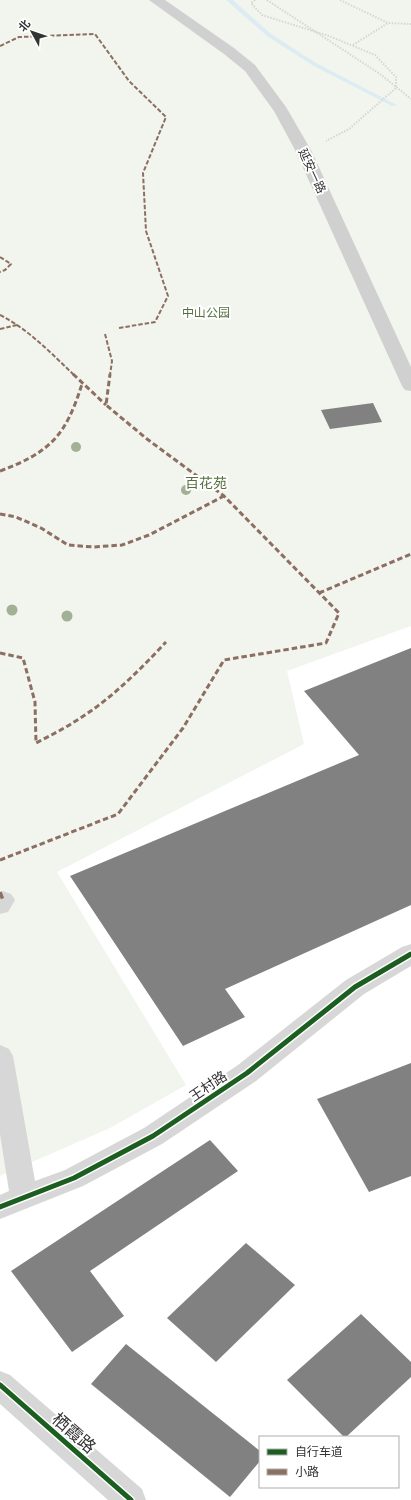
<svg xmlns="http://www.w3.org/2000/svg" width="411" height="1500" font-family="Raleway,'Noto Sans SC',sans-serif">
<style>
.green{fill:#f1f5ed}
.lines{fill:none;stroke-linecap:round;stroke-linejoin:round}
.stream{fill:#ddebf3;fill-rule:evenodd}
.building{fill:#818181}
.path{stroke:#d6d6d6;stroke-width:2;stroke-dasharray:1.5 1.5;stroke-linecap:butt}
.street{fill:#d7d7d7;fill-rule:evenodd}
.secondary{fill:#d0d0d0;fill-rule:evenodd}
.path-bridge{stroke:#d6d6d6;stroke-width:2;stroke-dasharray:1.5 1.5;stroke-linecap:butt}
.quiet-far2{stroke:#8d6e63;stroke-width:2;stroke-dasharray:4.5 2;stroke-linecap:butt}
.quiet-far1{stroke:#8d6e63;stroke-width:3;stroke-dasharray:5.5 3;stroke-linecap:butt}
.quiet{stroke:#8d6e63;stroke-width:3.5;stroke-dasharray:7 3.5;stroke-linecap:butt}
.cycleway-casing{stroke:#fff;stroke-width:8}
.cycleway{stroke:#1b5e20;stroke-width:5}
.tree{fill:#a2b095}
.labels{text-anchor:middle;stroke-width:4;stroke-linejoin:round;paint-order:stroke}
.far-street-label{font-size:12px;fill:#333;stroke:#fff}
.far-park-label{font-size:12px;fill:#56703f;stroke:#fff}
.park-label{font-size:14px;fill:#56703f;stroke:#fff}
.street-label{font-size:14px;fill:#333;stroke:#fff}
.near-street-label{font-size:17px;fill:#333;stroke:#fff}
</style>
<rect width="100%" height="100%" fill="#fff"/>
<polygon class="green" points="0,0 411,0 411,626 287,671 304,744 57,872 186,1085 110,1128 0,1176"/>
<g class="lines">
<polygon class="stream" points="226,0 233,0 271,34 316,63 397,105 392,106 312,65 267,36"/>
</g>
<g class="building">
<polygon points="373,403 382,422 330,429 321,410"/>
<polygon points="411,648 411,905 225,989 245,1017 183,1046 70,876 359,755 304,691"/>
<polygon points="411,1063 411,1176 369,1192 317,1099"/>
<polygon points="210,1140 238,1171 90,1271 124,1316 72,1352 11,1271"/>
<polygon points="246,1243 295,1285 216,1362 167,1318"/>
<polygon points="361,1314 411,1362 411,1377 346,1437 344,1437 287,1380"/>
<polygon points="126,1344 260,1451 260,1461 230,1497 91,1384"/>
</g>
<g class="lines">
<g class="path">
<polyline points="255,0 251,3 262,15 329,36 375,55 396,77 396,88 349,129 326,141"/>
<polyline points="340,0 388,23 411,24"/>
<polyline points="353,45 388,23"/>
</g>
<g class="street">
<polygon points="3,891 11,894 15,900 8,912 0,914 0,892"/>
<polygon points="411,944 411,966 364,994 256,1081 162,1144 83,1186 0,1219 0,1195 9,1191 0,1134 0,1045 9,1049 13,1056 35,1181 65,1170 144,1128 238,1065 346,980 402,947"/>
<polygon points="0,1371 10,1375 142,1489 146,1500 108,1500 0,1404"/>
</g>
<polygon class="secondary" points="149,0 165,0 234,48 255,65 286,107 311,150 411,367 411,391 405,390 402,386 295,150 274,111 245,71 224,54"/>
<polyline class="path-bridge" points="267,0 380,74 411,99"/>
<g class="quiet-far2">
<polyline points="0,46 19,37 95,34 129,81 166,117 143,173 146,231 168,296 155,322 119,328"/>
<polyline points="0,257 11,264 5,270 0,272"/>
<path d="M0 315C28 329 51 353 74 375"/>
<polyline points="0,329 17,325"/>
<polyline points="105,334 112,361 110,375"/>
</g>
<g class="quiet-far1">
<polyline points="73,374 106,405"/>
<path d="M0 471C51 452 66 435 82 384"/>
<polyline points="0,514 16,517 41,528 68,545 94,547 122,545 149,535 224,496"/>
<polyline points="319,593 411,554"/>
<path d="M0 653 23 658 35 702 36 743C49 736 62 730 74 722 109 701 138 672 166 642"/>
<polyline points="0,860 118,814 183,728 224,660 326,643 339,613 224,496 147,439 106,405 110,374"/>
</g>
<polyline class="quiet" points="0,892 3,900"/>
<g class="cycleway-casing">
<g id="cycleway">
<polyline points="0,1207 74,1178 153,1136 247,1073 355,987 411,954"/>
<polyline points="0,1385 131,1500"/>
</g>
</g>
<use href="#cycleway" class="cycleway"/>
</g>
<g class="tree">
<circle cx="76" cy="447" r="5"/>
<circle cx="186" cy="490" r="5"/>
<circle cx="12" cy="610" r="5.5"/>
<circle cx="67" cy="616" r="5.5"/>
</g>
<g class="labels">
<g class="far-street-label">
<text transform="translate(312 171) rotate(65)" y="4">延安一路</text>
</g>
<g class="far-park-label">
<text x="206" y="317">中山公园</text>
</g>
<g class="park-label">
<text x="206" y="488">百花苑</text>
</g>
<g class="street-label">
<text transform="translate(208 1086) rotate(-34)" y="5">王村路</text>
</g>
<g class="near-street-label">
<text transform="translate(74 1433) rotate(41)" y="6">栖霞路</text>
</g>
</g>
<rect x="259" y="1436" width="140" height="52" fill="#ffffff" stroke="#adadad"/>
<rect x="267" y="1449" width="20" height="6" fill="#1b5e20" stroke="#adadad"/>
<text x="295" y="1456" font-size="12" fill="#333333">自行车道</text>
<rect x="267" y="1469" width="20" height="6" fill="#8d6e63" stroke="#adadad"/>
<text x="295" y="1476" font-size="12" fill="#333333">小路</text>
<g transform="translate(32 32) rotate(310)" stroke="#ffffff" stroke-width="3" paint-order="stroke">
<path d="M0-3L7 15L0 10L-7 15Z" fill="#333333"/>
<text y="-6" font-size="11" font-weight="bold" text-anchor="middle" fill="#333333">北</text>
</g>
</svg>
